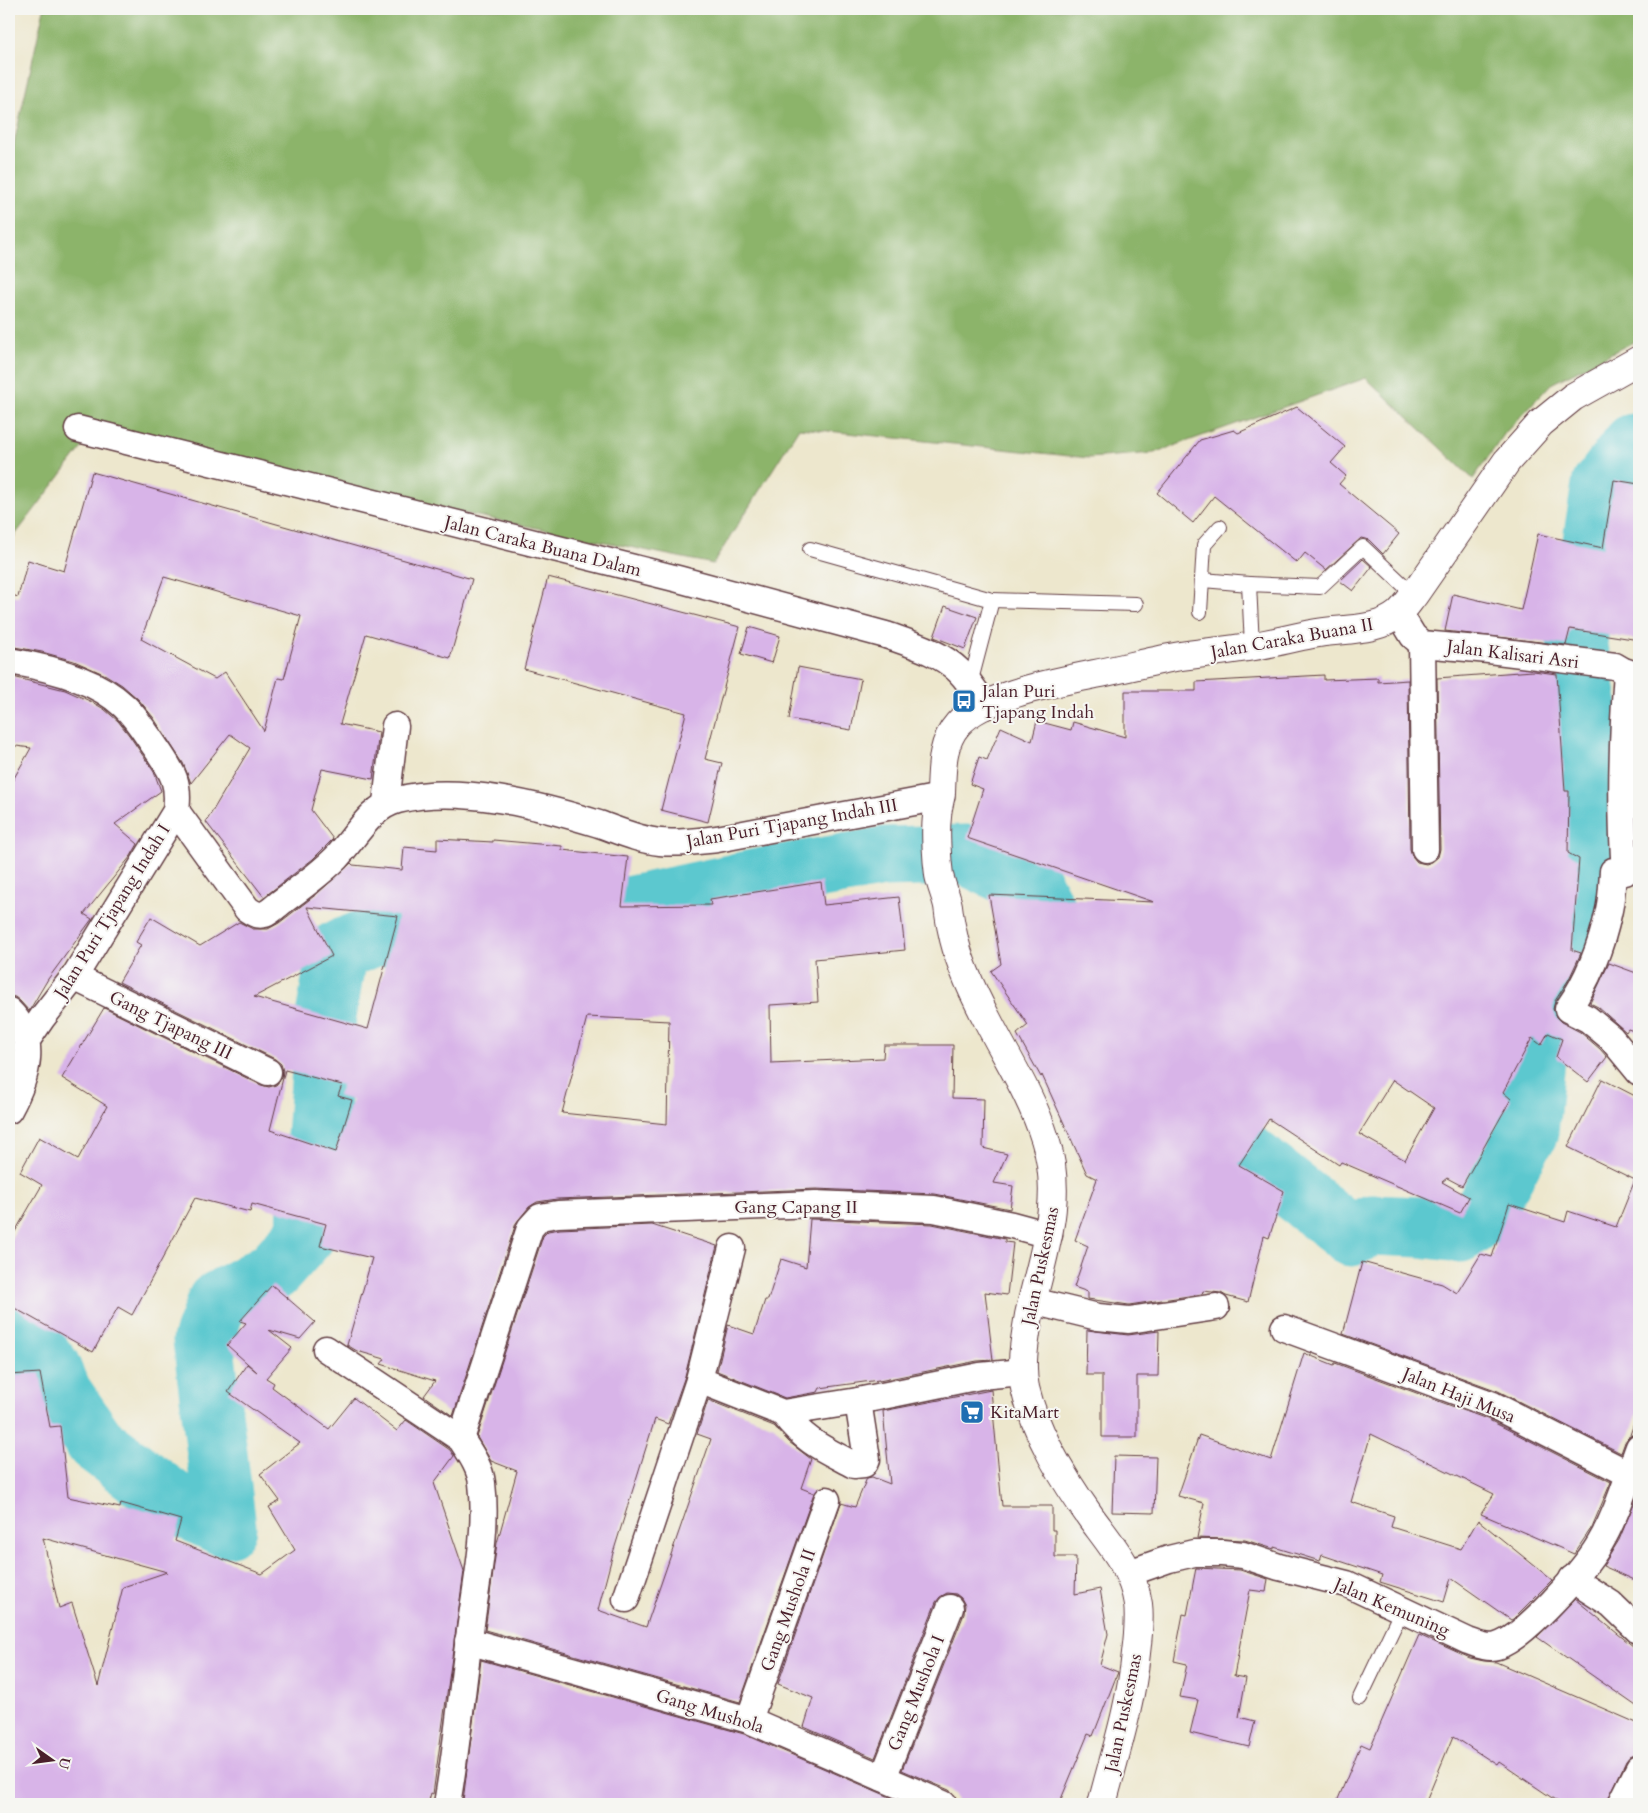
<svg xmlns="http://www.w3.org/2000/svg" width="1648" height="1813" font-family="Cardo,serif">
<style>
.forest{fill:#8cb46a;stroke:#6b6a4a}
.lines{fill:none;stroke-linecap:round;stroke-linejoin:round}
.river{stroke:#5bc8cf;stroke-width:61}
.building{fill:#d8b4e8;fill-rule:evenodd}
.lane-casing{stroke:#623d43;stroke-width:16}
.street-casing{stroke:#623d43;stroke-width:29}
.secondary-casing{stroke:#623d43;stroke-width:30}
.lane{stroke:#fff;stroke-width:14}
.street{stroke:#fff;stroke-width:26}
.secondary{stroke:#fff;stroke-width:28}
.labels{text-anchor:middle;stroke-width:4;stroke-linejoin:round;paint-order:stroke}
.street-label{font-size:18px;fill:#4a1f2b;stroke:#f6f6f2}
.poi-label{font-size:18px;fill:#4a1f2b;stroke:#f6f6f2;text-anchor:start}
</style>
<rect width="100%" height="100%" fill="#f6f6f2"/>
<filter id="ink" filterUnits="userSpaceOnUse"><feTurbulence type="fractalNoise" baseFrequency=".02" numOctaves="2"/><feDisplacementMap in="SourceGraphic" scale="10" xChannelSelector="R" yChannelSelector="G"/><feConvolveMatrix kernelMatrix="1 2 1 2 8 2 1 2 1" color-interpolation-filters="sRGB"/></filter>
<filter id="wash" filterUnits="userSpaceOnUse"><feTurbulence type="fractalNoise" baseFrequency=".0096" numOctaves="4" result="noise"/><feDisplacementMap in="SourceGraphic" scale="20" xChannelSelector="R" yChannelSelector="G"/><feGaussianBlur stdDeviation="1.12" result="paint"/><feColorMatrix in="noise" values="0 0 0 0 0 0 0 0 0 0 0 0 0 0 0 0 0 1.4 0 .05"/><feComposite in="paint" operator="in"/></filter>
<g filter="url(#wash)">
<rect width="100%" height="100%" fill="#ede7cd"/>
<polygon class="forest" points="44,9 1639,9 1639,339 1551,384 1505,433 1473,479 1366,378 1154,453 1089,458 799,428 713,564 90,437 9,543 9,166"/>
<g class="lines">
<g class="river">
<polyline points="1180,1101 1351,1236 1372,1225 1420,1227 1460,1232 1480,1217 1528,1132 1536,1050 1582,950 1586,889 1588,708 1577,640 1602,485 1633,444 1639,443"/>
<polyline points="9,1319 16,1324 50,1367 59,1389 96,1443 177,1504 226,1527 203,1340 217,1302 273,1271 305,1235 316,1150 326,1016 337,951 372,937 622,908 758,879 884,857 967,855 1033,887 1050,919 1062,973 1065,977"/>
</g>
</g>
<g id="blocks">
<g class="building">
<polygon points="1297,407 1345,447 1331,463 1346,476 1339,484 1399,534 1383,554 1369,540 1361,538 1326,570 1305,553 1297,563 1214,496 1193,523 1157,493 1200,440 1234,430 1238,433"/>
<path d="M92 472 472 579 450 658 366 634 340 724 379 732 373 779 322 769 311 810 333 839 313 859 264 897 206 822 250 748 230 734 191 783 183 763 153 717 139 700 122 685 106 675 74 661 42 652 9 646V594L18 597 28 560 64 571ZM164 577 301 616 284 679 278 678 264 731 225 672 215 679 141 639Z"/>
<polygon points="1614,480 1639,484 1639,640 1570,629 1566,645 1445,631 1453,594 1521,610 1538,534 1603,548"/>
<polygon points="1363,559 1372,567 1353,591 1340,581"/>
<polygon points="548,577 740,627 705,759 722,763 708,822 661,810 686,713 524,669"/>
<polygon points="945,606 977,617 965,649 934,637"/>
<polygon points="749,627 780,636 772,663 741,654"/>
<polygon points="798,667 861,679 851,730 789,719"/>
<path d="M1533 671 1557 674 1565 791H1569L1568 853 1579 859 1572 950 1581 953 1569 979 1555 1001 1553 1009 1556 1017 1561 1022 1580 1032 1600 1049 1607 1057 1588 1082 1556 1057 1562 1039 1548 1033 1541 1045 1532 1038 1503 1092 1511 1099 1462 1186 1447 1178 1442 1182 1469 1197 1460 1213 1341 1162 1339 1165 1269 1119 1239 1165 1284 1191 1269 1238 1264 1236 1248 1302 1226 1296 1221 1293 1203 1291 1202 1294 1129 1305 1088 1299V1292L1074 1287 1088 1246 1075 1240 1097 1179 1087 1174 1042 1075 1041 1077 1017 1034 1028 1025 991 971 1001 964 989 895 1154 902 967 838 983 789 970 784 979 757 987 760 1001 727 1032 741 1037 721 1071 730 1073 722 1125 737V691H1196V682L1324 675V680L1378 678V682L1408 680 1410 849 1412 856 1417 862 1426 864 1432 862 1438 857 1440 849 1437 678ZM1393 1080 1434 1108 1405 1160 1359 1134Z"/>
<polygon points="9,676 65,690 92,702 104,709 118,721 129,735 154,772 161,791 115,824 138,844 131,856 84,914 92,919 48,979 29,1011 20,1001 15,997 9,996 9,787 31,748 9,745"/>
<path d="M437 839 493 842V840L562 846V850L628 857 622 906 711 905 710 899 821 882 824 905 899 897 905 950 815 959 818 1002 770 1005 771 1063 883 1058 884 1045H953L952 1098 984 1099 983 1148 1007 1154 994 1183 1013 1186 1010 1209 935 1194 816 1189 557 1199 537 1202 529 1207 516 1223 453 1416 424 1396 435 1381 381 1364 385 1359 357 1351 347 1345 372 1258 320 1246 326 1224 252 1204 250 1212 195 1198 132 1315 118 1307 93 1352 9 1305V1242L42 1185 20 1172 39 1137 78 1159 107 1106 62 1078 104 1008 261 1085 269 1087 276 1085 282 1078 283 1071 281 1064 275 1059 119 982 141 945 136 942 151 917 200 946 239 922 253 929H268L279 923 318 893 351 863 353 865 402 870 404 847 437 850ZM307 907 398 916 368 1029 254 997 332 956ZM587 1017 669 1021 667 1124 562 1113ZM285 1070 342 1085 338 1096 352 1100 336 1152 270 1130Z"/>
<polygon points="1609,963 1639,974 1639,1033 1628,1029 1626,1032 1598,1007 1590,1003"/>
<polygon points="1602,1079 1639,1098 1639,1409 1630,1435 1625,1442 1621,1453 1498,1391 1343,1334 1362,1262 1442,1284 1457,1293 1481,1254 1492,1257 1509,1204 1565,1222 1568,1211 1616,1227 1635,1180 1568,1147"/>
<polygon points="810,1219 932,1224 1005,1239 1005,1242 1013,1243 1007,1295 985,1292 993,1360 977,1361 879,1381 879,1380 820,1388 818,1392 785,1398 717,1371 728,1325 754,1334 765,1300 768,1300 781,1259 806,1267"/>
<polygon points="652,1225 717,1246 685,1376 668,1424 655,1419 613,1553 598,1610 646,1627 711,1439 697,1434 708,1400 774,1426 789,1442 811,1459 801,1488 814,1493 740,1702 485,1630 497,1543 517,1471 491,1461 477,1437 543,1236 548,1231 560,1229"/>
<path d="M272 1285 315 1322 300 1339 269 1330 292 1348 266 1378 274 1383 272 1387 329 1429 354 1398 397 1431 406 1420 450 1450 454 1456 434 1483 464 1571 433 1794 431 1793 428 1804H19L9 1798V1375L40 1373 50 1427 60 1426 68 1497 120 1508 121 1503 181 1520 175 1541 262 1574 295 1550 269 1507 280 1501 260 1474 300 1443 228 1392 247 1364 257 1372 227 1345 246 1323 240 1321ZM43 1538 167 1572 123 1587 98 1686 72 1603 59 1608Z"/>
<polygon points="1087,1330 1128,1335 1159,1331 1158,1376 1137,1376 1137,1437 1102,1437 1102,1375 1086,1375"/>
<polygon points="1304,1353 1334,1365 1335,1363 1487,1419 1611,1482 1592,1527 1574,1554 1481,1514 1494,1494 1371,1434 1351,1502 1394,1516 1391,1527 1461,1549 1478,1520 1552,1580 1513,1619 1511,1620 1451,1578 1444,1602 1380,1582 1382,1575 1322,1555 1320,1561 1274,1547 1274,1549 1245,1540 1197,1538 1204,1503 1178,1496 1199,1435 1271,1460"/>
<polygon points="991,1390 1002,1506 1052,1506 1052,1530 1055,1530 1055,1557 1076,1557 1075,1594 1100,1589 1108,1634 1100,1665 1118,1672 1093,1736 1088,1734 1059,1804 958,1804 955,1795 949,1790 902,1770 964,1614 965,1605 961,1598 956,1594 947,1593 940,1597 936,1602 875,1758 804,1727 813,1698 778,1684 841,1503 855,1507 867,1478 872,1477 890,1484 883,1411"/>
<polygon points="1114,1456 1156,1457 1154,1513 1112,1512"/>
<polygon points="1639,1491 1639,1582 1603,1566 1619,1540"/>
<polygon points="1196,1568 1240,1570 1268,1579 1266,1592 1250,1590 1234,1676 1246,1678 1239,1717 1255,1721 1249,1747 1190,1733 1198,1700 1180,1697 1187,1664 1174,1661 1183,1614 1187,1615"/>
<polygon points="1575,1599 1639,1651 1639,1708 1537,1637"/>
<polygon points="1419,1635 1470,1658 1484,1661 1496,1662 1639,1724 1639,1750 1637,1753 1630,1756 1626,1761 1606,1804 1561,1804 1499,1762 1497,1765 1453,1736 1425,1804 1336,1804 1361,1744 1370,1748"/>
<polygon points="481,1660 744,1734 906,1804 479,1804 463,1801"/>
</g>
</g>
</g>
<g filter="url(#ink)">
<use href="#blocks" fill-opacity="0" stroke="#623d43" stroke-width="1"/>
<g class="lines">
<g class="lane-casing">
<g id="lane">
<polyline points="810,549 992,600 970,684"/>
<polyline points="1203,580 1249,584"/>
<polyline points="992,600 1136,604"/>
<polyline points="1200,612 1204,545 1220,527"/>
<polyline points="1252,646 1249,584 1320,587 1363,547 1414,595"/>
<polyline points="1360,1698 1402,1610"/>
</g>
</g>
<g class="street-casing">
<g id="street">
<path d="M78 429 678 579 886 635C911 644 940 652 959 671 969 681 977 694 985 706"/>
<polyline points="1399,613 1413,636 1422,644 1489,650 1615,666 1639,680"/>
<polyline points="1422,644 1425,849"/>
<path d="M9 661C46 667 96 679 124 706 137 718 146 734 156 748 172 772 180 781 176 811L74 977 42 1018 27 1040"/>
<polyline points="386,803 395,726"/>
<path d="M176 811 247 909C253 913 257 916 265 914 270 912 275 907 280 903 299 889 319 875 336 858 355 838 370 807 398 800 458 784 541 806 599 824 619 831 639 840 660 842 679 844 698 841 717 839L941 797"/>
<path d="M1613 871C1612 884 1612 897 1609 910 1602 944 1588 980 1568 1009L1588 1019 1611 1038 1639 1072"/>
<path d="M1625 872C1620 805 1622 739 1627 672"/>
<polyline points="74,977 268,1072"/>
<path d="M9 1011C39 1040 27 1077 9 1110"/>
<polyline points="1032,1301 1098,1317 1129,1320 1216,1307"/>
<polyline points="1284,1328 1493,1405 1629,1474"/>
<path d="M326 1349 461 1439C470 1453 480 1467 482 1483 488 1531 476 1584 470 1631 462 1689 457 1747 447 1804"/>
<polyline points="699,1380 783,1413 858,1401 980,1376 1023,1372"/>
<path d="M783 1413C805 1442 824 1449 854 1465L864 1464 867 1459 858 1401"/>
<polyline points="461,1439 530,1228 540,1217 558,1214 815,1204 934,1209 1012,1225 1049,1235"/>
<path d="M1129 1573 1169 1559 1194 1553H1222L1243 1555 1279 1567 1347 1584 1468 1641C1477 1644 1487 1649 1497 1646 1524 1638 1584 1570 1599 1545 1617 1515 1627 1479 1639 1447"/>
<polyline points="1572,1579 1611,1604 1639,1631"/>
<polyline points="626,1599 699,1380 732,1248"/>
<polyline points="468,1641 749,1720 943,1804"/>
<polyline points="749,1720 827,1500"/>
<polyline points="883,1778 950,1608"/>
<polyline points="1621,1804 1639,1768"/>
</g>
</g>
<g class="secondary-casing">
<path id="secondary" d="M1102 1804C1115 1754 1131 1705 1136 1653 1138 1637 1140 1620 1138 1604 1133 1570 1112 1546 1092 1519 1064 1480 1036 1435 1025 1388 1020 1364 1025 1339 1029 1315 1042 1255 1065 1201 1045 1139 1032 1097 1008 1060 988 1021 973 993 958 962 952 930 950 922 949 914 948 906 946 896 941 885 939 875 937 860 935 832 937 817 937 809 940 801 941 793 942 769 941 743 958 724 983 695 1058 682 1095 674 1121 669 1148 662 1175 657 1199 653 1224 651 1248 647 1269 644 1291 638 1312 634 1340 628 1375 633 1398 614 1404 609 1409 601 1414 595L1507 461 1541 423 1573 397 1639 360"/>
</g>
<use href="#lane" class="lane"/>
<use href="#street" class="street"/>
<use href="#secondary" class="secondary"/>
</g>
</g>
<defs>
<g id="bus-square" transform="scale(1.25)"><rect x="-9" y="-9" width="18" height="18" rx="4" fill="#1f6fb2" stroke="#f6f6f2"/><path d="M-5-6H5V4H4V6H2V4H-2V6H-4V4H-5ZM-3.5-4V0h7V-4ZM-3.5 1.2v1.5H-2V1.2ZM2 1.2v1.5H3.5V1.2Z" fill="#fff"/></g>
<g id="supermarket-square" transform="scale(1.25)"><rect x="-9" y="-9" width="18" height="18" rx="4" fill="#1f6fb2" stroke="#f6f6f2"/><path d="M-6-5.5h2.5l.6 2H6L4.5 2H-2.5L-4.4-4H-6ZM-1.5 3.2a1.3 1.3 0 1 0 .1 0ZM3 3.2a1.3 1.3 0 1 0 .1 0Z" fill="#fff"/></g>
</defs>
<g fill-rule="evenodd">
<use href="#bus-square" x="964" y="701"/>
<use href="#supermarket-square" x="972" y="1412"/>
</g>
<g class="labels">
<g class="street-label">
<text transform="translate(543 546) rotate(14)" y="6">Jalan Caraka Buana Dalam</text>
<text transform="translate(1292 638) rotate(-10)" y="6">Jalan Caraka Buana II</text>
<text transform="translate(1513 654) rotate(7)" y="6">Jalan Kalisari Asri</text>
<text transform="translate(792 823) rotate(-10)" y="6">Jalan Puri Tjapang Indah III</text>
<text transform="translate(112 911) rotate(-58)" y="6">Jalan Puri Tjapang Indah I</text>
<text transform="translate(171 1025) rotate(26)" y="6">Gang Tjapang III</text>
<text x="796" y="1213">Gang Capang II</text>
<text transform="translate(1040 1266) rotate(-78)" y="6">Jalan Puskesmas</text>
<text transform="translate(1459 1395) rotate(22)" y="6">Jalan Haji Musa</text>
<text transform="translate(1392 1607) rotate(23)" y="6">Jalan Kemuning</text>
<text transform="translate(788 1610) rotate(-70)" y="6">Gang Mushola II</text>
<text transform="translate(916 1693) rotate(-68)" y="6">Gang Mushola I</text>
<text transform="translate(710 1711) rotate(17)" y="6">Gang Mushola</text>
<text transform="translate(1123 1713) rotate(-78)" y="6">Jalan Puskesmas</text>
</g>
<g class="poi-label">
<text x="982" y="697">Jalan Puri<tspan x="982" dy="21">Tjapang Indah</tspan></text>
<text x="990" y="1418">KitaMart</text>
</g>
</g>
<rect width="1648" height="1813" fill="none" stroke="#f6f6f2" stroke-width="30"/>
<g transform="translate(52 1760) rotate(104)" stroke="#f6f6f2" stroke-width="4" paint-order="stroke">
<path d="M0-4L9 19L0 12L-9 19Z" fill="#4a1f2b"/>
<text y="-8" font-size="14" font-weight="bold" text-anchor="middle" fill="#4a1f2b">U</text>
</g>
</svg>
